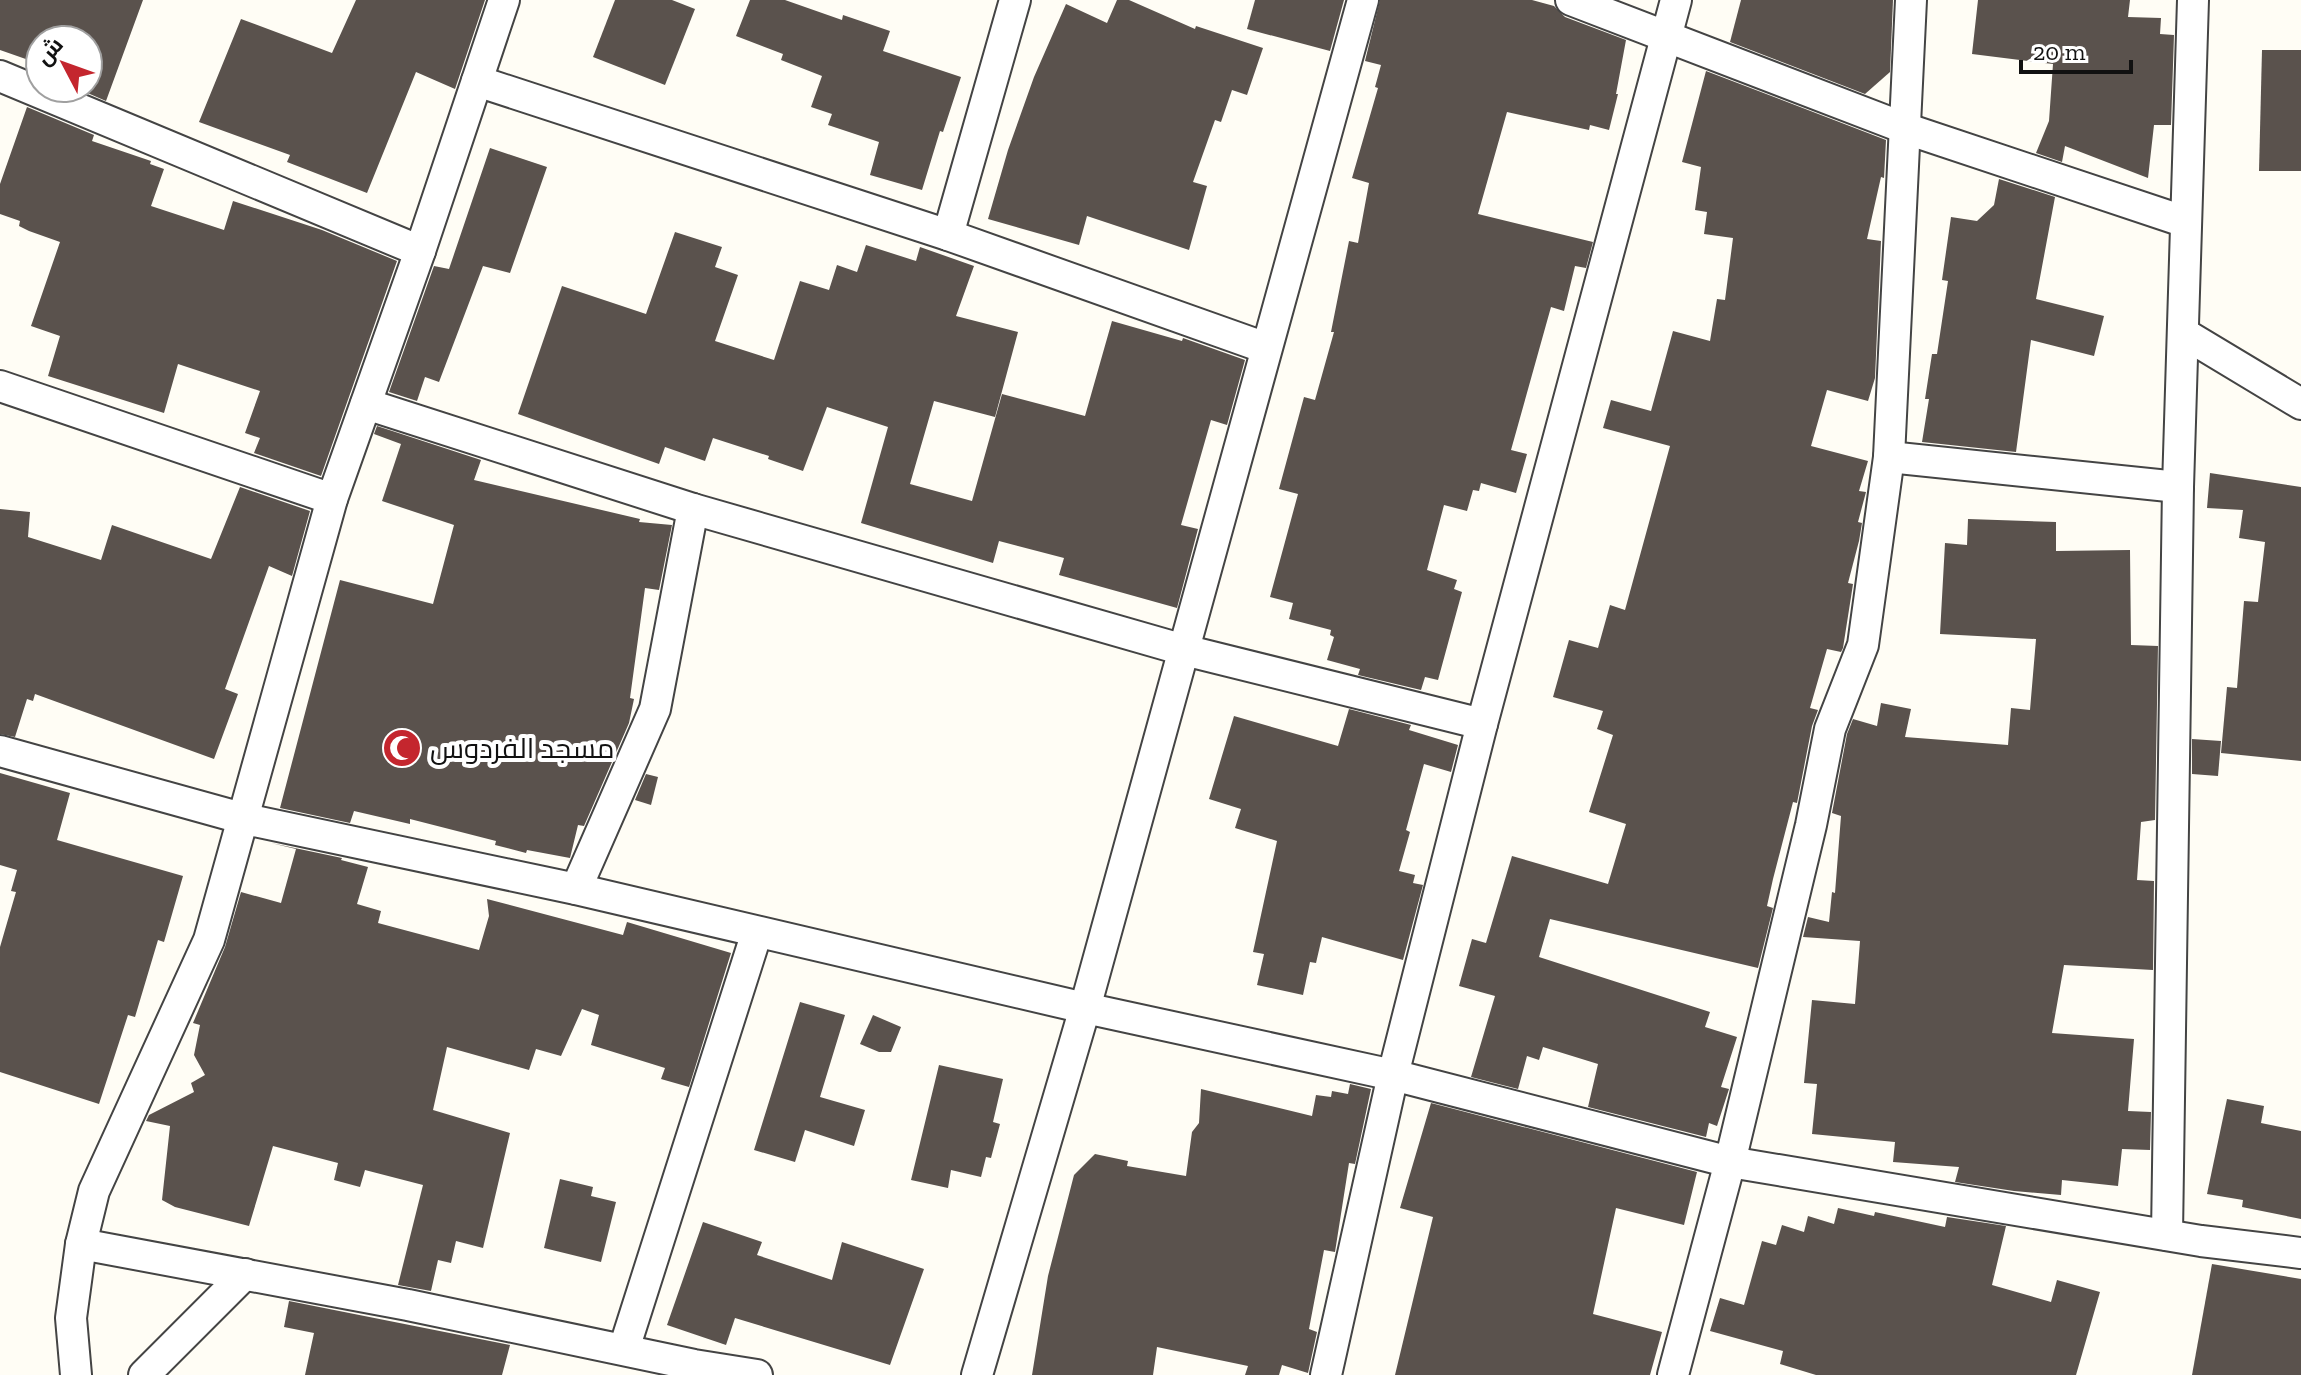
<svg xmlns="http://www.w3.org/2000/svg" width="2301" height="1375" font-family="'Zilla Slab',Cairo,serif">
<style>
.building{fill:#5a524d}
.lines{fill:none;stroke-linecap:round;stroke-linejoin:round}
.street-casing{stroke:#444;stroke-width:34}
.street{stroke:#fff;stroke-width:30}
.labels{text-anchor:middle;stroke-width:8;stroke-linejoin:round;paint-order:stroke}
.poi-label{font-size:28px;fill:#111;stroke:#fff;text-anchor:start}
</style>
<rect width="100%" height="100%" fill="#fffdf5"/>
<g class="building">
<polygon points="0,0 143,0 106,101 76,88 88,88 88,40 40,40 40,64 0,50"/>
<polygon points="356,0 485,0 455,89 416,72 367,193 287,162 290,155 199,122 241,19 332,53"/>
<polygon points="615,0 672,0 695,9 665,85 593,57"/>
<polygon points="750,0 785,0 842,20 843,15 890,31 883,51 961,77 943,132 940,131 922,190 870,175 879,142 828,125 832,114 811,107 822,76 781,60 783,54 736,36"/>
<polygon points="1117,0 1129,0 1195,29 1196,26 1263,48 1247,95 1232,90 1221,122 1215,120 1193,182 1207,186 1189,250 1087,216 1079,245 988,219 1008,150 1034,77 1066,4 1107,23"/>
<polygon points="1255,0 1344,0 1330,51 1247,29"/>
<polygon points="1380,0 1532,0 1554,6 1565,17 1626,40 1616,94 1618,94 1609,130 1590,125 1589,130 1507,112 1478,214 1593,242 1586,268 1575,266 1564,311 1551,307 1511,450 1527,454 1516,493 1481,483 1479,491 1473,490 1467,511 1444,505 1427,570 1457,580 1454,589 1462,592 1438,680 1425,677 1421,690 1358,675 1360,669 1327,660 1334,637 1330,635 1331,630 1289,619 1293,603 1270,597 1298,494 1279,489 1304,397 1315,400 1334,332 1331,332 1349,241 1358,243 1369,183 1352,178 1378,88 1375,87 1381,65 1365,61"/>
<polygon points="1741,0 1893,0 1890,72 1865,94 1730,42"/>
<polygon points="1978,0 2130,0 2128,17 2161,18 2160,34 2174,35 2171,125 2154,125 2148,178 2065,146 2062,162 2036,153 2049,121 2053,64 1972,54"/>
<polygon points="2262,50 2301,50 2301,171 2259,171"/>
<polygon points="1706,71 1886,140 1884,178 1881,177 1867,239 1881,241 1875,378 1868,401 1827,390 1811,446 1868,461 1859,491 1866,492 1858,522 1862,523 1859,541 1848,583 1853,584 1851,597 1843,648 1841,652 1827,649 1810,708 1818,710 1812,726 1797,803 1793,802 1773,879 1767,906 1773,908 1758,968 1550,919 1539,957 1710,1012 1705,1027 1737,1037 1721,1087 1729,1089 1717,1126 1709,1123 1706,1137 1588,1107 1598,1064 1543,1047 1539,1060 1527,1056 1518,1089 1471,1077 1495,996 1459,986 1472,939 1486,943 1512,856 1608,884 1626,824 1589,812 1613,735 1597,729 1603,711 1553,697 1569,640 1598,648 1610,605 1625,610 1670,446 1603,428 1611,400 1651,411 1673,331 1710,341 1717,299 1725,300 1733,238 1704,234 1707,212 1695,210 1701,167 1682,162"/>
<polygon points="27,107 94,135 92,141 151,161 150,164 164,169 151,206 224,230 233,201 322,230 397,261 321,476 254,453 260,438 245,433 260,391 178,364 164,413 48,376 60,336 31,326 60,242 29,231 19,226 20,221 0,214 0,184"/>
<polygon points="490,148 547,167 510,273 483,266 439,382 425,377 417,401 389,392 434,266 449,269"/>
<polygon points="1999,179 2055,197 2036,299 2104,316 2094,356 2031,340 2016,452 1922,442 1929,399 1925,399 1932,354 1937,354 1948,281 1942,280 1951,217 1977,221 1994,205"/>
<polygon points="675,232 722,247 715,267 738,275 715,341 774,360 800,281 829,290 837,265 857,272 866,245 916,261 920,247 974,266 956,316 1018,332 995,417 934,401 910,484 972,501 1002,394 1085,416 1112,321 1182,341 1183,338 1245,360 1227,425 1211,420 1181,525 1198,529 1177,608 1059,575 1064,558 999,541 993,563 861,523 888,427 827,407 803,471 768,459 769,456 713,438 705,461 665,447 659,464 518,414 562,286 646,314"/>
<polygon points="377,426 481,460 474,480 640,519 639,522 672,525 659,590 645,588 630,698 634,699 629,723 584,826 578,825 570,858 527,850 526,853 495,845 496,841 410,819 410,824 354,811 350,823 280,808 340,580 433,604 454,525 382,501 401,444 374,434"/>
<polygon points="2210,473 2301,487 2301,761 2221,753 2227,687 2237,688 2244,601 2258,602 2265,542 2239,538 2243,510 2207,508"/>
<polygon points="240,487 310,511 292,576 269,566 225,689 238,694 214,759 35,694 33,701 27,699 15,737 0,734 0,509 30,512 28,537 101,560 112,525 211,559"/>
<polygon points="1968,519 2056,522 2056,551 2130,550 2131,645 2158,646 2155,820 2141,822 2137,880 2154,881 2153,970 2064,965 2052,1033 2134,1039 2128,1111 2151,1112 2150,1150 2122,1149 2118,1186 2062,1180 2061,1195 2014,1191 1955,1182 1959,1167 1893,1162 1895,1142 1812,1134 1817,1084 1804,1083 1812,1000 1855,1004 1860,941 1803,937 1808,917 1829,922 1832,892 1835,893 1841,816 1832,813 1847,734 1853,719 1877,726 1881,703 1911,709 1905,737 2008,745 2011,708 2030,710 2036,639 1940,634 1945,543 1967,545"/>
<polygon points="1349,709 1411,725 1409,730 1458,745 1451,772 1424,764 1406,830 1410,832 1399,871 1415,875 1413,883 1423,885 1403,960 1322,937 1316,963 1310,962 1303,995 1257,985 1264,954 1253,952 1277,841 1235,828 1241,809 1209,799 1234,716 1338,746"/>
<polygon points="2192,739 2221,741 2218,776 2192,774"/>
<polygon points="0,773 70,793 57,840 183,876 164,942 158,940 135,1017 128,1015 99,1104 0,1072 0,947 16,892 11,891 17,870 0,865"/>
<polygon points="646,774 658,777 651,805 635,800"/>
<polygon points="271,843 342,858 341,860 368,867 357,904 381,911 378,923 479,950 489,916 487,899 623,935 627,922 731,953 689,1087 661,1079 665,1068 591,1045 599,1015 582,1009 561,1056 536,1049 529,1070 447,1047 433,1110 510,1133 483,1248 456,1241 451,1263 438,1260 431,1291 398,1285 423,1185 365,1170 360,1187 334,1180 338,1163 273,1146 249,1226 175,1207 162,1200 170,1126 146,1121 149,1115 194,1092 191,1083 205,1075 194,1055 200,1025 193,1023 225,947 241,892 281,903 296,849"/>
<polygon points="800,1002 845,1015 820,1097 865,1110 854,1146 805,1130 795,1162 754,1150"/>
<polygon points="873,1015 901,1027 891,1052 879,1052 860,1044"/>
<polygon points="939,1065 1003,1079 993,1122 1000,1124 991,1158 986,1157 981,1177 951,1170 948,1188 911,1180"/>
<polygon points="1350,1084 1371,1089 1355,1164 1349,1163 1335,1252 1324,1250 1309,1329 1317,1332 1308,1373 1282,1365 1279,1375 1245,1375 1248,1366 1157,1347 1153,1375 1032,1375 1048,1276 1074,1175 1095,1154 1128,1161 1127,1166 1186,1176 1192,1132 1199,1123 1201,1089 1312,1116 1316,1095 1331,1097 1332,1091 1348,1094"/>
<polygon points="2227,1099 2264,1106 2261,1123 2301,1131 2301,1219 2242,1207 2243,1200 2207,1194"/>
<polygon points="1431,1103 1697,1172 1684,1225 1616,1208 1593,1314 1662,1332 1650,1375 1395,1375 1433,1217 1400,1208"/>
<polygon points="560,1179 593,1187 591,1196 616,1202 601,1262 544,1248"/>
<polygon points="1838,1208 1874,1216 1875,1212 1945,1227 1947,1217 2006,1226 1992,1285 2051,1302 2057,1280 2100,1292 2076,1375 1816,1375 1780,1364 1783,1351 1710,1331 1720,1298 1744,1305 1762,1241 1776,1245 1782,1225 1804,1232 1808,1216 1834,1224"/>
<polygon points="703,1222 762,1242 757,1255 832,1280 842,1242 924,1269 890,1365 735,1318 726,1345 667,1325"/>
<polygon points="2212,1264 2301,1279 2301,1375 2192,1375"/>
<polygon points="289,1301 510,1345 502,1375 305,1375 314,1333 284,1327"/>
</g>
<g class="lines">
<g class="street-casing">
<g id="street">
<polyline points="1571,0 1907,129 2186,222"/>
<polyline points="0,76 420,251"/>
<polyline points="477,81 948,235 1266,348"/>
<polyline points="948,235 1015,0"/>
<polyline points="2183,333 2301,404"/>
<polyline points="0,386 332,499"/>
<polyline points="366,404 693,509 1184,650 1482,724"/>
<polyline points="1889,457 2178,487"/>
<polyline points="0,751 245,819 576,889 1085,1008 1393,1075 1730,1162 2201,1241 2301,1253"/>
<polyline points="576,889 655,709 693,509"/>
<polyline points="2167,1235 2178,487 2193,0"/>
<polyline points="81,1244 408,1305 694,1365 757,1375"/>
<polyline points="624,1349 757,932"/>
<polyline points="76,1375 71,1318 81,1244 94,1191 209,940 332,499 420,251 504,0"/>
<polyline points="144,1375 245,1274"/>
<polyline points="977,1375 1085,1008 1363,0"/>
<polyline points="1326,1375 1393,1075 1482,724 1676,0"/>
<polyline points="1673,1375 1730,1162 1811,825 1830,729 1863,645 1889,457 1911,0"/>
</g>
</g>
<use href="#street" class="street"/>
</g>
<defs>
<g id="mosque-disc" transform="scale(2)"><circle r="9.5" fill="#c4262e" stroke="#fff"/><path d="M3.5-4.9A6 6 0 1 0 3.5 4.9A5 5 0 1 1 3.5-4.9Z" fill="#fff"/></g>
</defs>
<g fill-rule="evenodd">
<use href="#mosque-disc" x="402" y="748"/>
</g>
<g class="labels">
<g class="poi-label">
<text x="430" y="758">مسجد الفردوس</text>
</g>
</g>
<g transform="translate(64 64) rotate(311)"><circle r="38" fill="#ffffff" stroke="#a0a0a0" stroke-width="2"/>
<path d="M0-6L14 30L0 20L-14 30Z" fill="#c4262e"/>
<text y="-12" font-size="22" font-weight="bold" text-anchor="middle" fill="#111111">ش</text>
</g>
<path d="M2021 60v12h110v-12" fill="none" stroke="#111111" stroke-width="4"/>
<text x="2033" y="60" font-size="24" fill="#111111" stroke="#ffffff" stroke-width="6" paint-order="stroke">20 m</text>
</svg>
